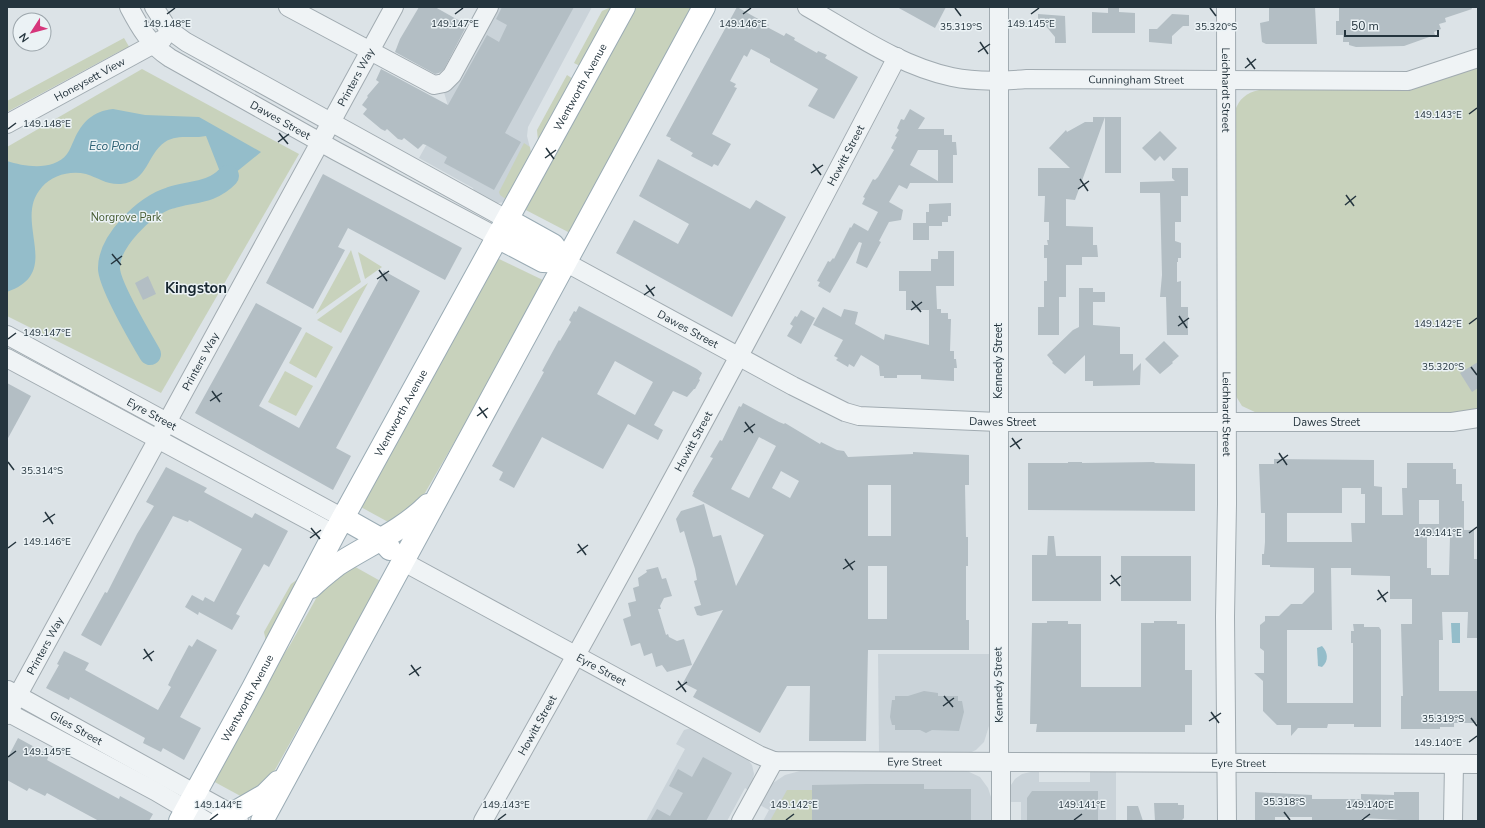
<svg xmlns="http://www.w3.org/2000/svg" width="1485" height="828" font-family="'Nunito Sans',sans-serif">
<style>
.built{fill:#cad3d9}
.green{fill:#c8d2bc}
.water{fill:#94bdca}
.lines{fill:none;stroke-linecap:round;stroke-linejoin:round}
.river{stroke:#94bdca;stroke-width:22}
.building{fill:#b3bec4;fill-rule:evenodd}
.minor-casing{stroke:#a1abb1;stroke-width:20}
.major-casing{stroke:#9aabb4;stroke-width:24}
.minor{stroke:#eff3f5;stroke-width:18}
.major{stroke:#fff;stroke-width:22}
.ticks{fill:none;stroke:#25353e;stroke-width:1.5}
.labels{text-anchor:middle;stroke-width:3;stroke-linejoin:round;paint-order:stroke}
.street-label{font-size:11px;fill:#25353e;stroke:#ebf2f5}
.park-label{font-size:11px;fill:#455b31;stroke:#ebf2f5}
.water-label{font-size:12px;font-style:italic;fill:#2c6174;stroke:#ebf2f5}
.district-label{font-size:15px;font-weight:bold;fill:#17262f;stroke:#ebf2f5}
.ticks-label{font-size:10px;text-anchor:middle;fill:#25353e;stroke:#ebf2f5;stroke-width:3;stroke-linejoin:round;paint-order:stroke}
</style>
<rect width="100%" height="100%" fill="#dce3e7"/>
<g class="built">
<polygon points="495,7 592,7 528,127 527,136 531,152 504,202 499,203 494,203 475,194 473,188 419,158 448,106 443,89"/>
<polygon points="878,654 989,654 989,726 984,742 976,750 967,754 879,754"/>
<polygon points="691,728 748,760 752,765 754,774 750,791 745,788 727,821 646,821 685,749 676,744 684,730"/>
<polygon points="965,770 980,777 988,788 991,797 991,821 763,821 769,810 758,804 773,783 785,775 800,771"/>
<polygon points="1039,770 1039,782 1090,782 1090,771 1116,771 1116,821 1021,821 1021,802 1007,802 1009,788 1015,779 1022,774"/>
</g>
<g class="green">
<polygon points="611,7 580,66 574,63 602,11"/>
<polygon points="632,7 697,7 570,233 522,208"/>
<polygon points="124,38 131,50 124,55 120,51 7,112 7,101"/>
<path d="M1478 67V409L1464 413H1257L1242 406 1234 393 1235 111C1239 99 1246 93 1259 90L1405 89Z"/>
<polygon points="142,69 299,154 161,393 7,316 7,147"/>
<polygon points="567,75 573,79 538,141 537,130"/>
<polygon points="524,143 530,147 531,155 507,200 500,195 499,192"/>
<polygon points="351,250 361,282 316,314"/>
<polygon points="358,252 382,267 365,279"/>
<polygon points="495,257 547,282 422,498 390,523 359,506"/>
<polygon points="368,283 341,333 317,320"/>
<polygon points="306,332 333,347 316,378 289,363"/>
<polygon points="285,371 313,386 296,416 268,402"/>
<polygon points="350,564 384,583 331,676 300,725 271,777 246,799 211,780 260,690 290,645 318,595"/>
<polygon points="298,579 266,642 264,632 291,584"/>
<polygon points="787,790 817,790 817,821 770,821"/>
</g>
<g class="water">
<path d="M113 109 145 115 199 117 261 152 224 182 206 136C192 139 178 134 165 142 146 155 149 181 121 184 107 185 99 178 86 174 71 170 52 175 42 187 11 221 65 272 7 292V161C25 167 54 171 67 154 70 150 72 144 74 140 82 122 93 111 113 109Z"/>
<polygon points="1451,623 1460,623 1460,643 1452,643"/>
<path d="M1322 646C1328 652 1329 661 1322 667L1318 666 1317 648Z"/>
</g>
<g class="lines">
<path class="river" d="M150 354C140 337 110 286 109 269 108 242 145 205 170 198 191 191 211 194 228 176"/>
</g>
<g class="building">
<polygon points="419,7 435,7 467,25 444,69 439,73 435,74 395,52 400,39"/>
<polygon points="502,7 574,7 505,133 521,142 494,190 444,163 447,157 426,145 423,144 418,149 404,138 402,140 398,139 387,129 385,131 381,129 363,114 367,109 362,105 368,97 367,96 379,82 376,80 381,69 448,105 487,35 499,42 507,25 496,19"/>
<polygon points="737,7 769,25 767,27 784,36 786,33 795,38 794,40 817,53 818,51 827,55 825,58 858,77 834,119 808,106 818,89 770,62 770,59 751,49 747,57 744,55 730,81 736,84 734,87 737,88 712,134 731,144 718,166 714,164 712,167 691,156 693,153 670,140 671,138 666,136"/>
<polygon points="897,7 946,7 935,28"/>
<polygon points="1108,7 1119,7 1119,12 1135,13 1135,33 1092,33 1092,12 1108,13"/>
<polygon points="1269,7 1315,7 1317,44 1266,44 1262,42 1260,23 1269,21"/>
<polygon points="1339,7 1471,7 1472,9 1445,18 1446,22 1439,24 1441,29 1434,32 1435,35 1404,46 1356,47 1349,45 1349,42 1343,42 1343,35 1336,35 1336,21 1339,21"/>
<polygon points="1038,14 1065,16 1066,43 1055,43 1055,37 1045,25 1038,26"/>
<polygon points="1172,14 1189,15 1189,26 1183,26 1172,36 1172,44 1149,42 1149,29 1157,29"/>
<path d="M910 109 925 118 918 129H944V135H952V142H956L957 155H953V183H910L907 189 899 185 889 202 903 210 901 220 889 222 879 241 881 242 867 268 856 263 862 243 859 242 830 293 818 286 820 282 817 281 828 261 830 262 833 258 834 259 850 227 851 228 854 223 868 231 878 212 862 204 865 198 863 197 873 179 875 180 878 177 894 150 891 148 897 137 895 136 899 130 897 128 901 119 904 120ZM918 150H938V181L910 165Z"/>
<polygon points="1093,117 1105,117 1075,200 1066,199 1066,226 1093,227 1093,245 1097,245 1098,257 1082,257 1082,265 1066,265 1066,297 1059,297 1059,335 1038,335 1038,307 1044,307 1044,281 1047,281 1047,258 1044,258 1044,245 1048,245 1047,240 1049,240 1049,222 1044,222 1045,196 1038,196 1038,168 1070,168 1049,148 1066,130 1067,132 1085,122 1093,122"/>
<rect x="1105" y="117" width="16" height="56"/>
<polygon points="1160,131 1177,148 1164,161 1160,156 1155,161 1142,148"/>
<polygon points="658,159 750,209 756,200 786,217 732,317 616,253 634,220 678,244 689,224 639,196"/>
<polygon points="1172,168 1188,168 1188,196 1181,196 1181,222 1175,222 1175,241 1181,243 1181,258 1178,258 1178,262 1177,262 1177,282 1181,281 1181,307 1188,307 1188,335 1167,335 1166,297 1160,297 1162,275 1160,193 1140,193 1140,182 1175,181 1172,178"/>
<polygon points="323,174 462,248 445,280 348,228 338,247 345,250 313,309 266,283"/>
<polygon points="951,203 951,216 948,216 948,222 942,222 942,226 929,226 929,240 913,240 913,223 926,223 926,212 929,212 929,204"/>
<polygon points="938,251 954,251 954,286 936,286 937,309 941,309 941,313 948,313 948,319 951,319 950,351 954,351 954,359 956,359 957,368 954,368 954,381 921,379 921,375 897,375 897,378 884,378 884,376 880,376 879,366 861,355 854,367 849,364 848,367 836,360 838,358 834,356 843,340 813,325 823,307 841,317 844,309 858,312 855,324 884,340 885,334 929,345 929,310 906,310 906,291 899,291 899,271 931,271 931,259 938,259"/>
<polygon points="384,271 420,291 336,448 351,456 333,490 195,413 256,303 302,328 259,406 299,428"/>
<polygon points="148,276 156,294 143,300 135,283"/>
<polygon points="1079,288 1093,288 1093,292 1105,292 1105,302 1093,302 1093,325 1120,327 1120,354 1133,354 1133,371 1141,363 1140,385 1093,386 1093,381 1085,381 1085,355 1065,374 1052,363 1053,362 1047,355 1073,330 1079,327"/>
<path d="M579 306 697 369 702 373 699 379 700 380 695 389H694L687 397 673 391 654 425 663 430 658 440 628 424 603 469 542 437 514 488 499 480 503 472 492 466 544 372 542 371 559 340 560 341 571 322 569 320 574 311 576 312ZM615 361 653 382 635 415 597 394Z"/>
<polygon points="801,310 815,318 801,344 787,336 793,326 790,324 795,316 797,317"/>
<polygon points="1164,341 1179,356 1172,362 1173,363 1160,374 1145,359"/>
<polygon points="1478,362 1478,388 1472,392 1460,373"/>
<polygon points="7,383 31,396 7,440"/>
<path d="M743 403 779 422 784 424 785 423 820 444 821 442 837 450 844 451 848 457 913 454V452L969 455V485H965L966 537H968V566H966V620H969V650H868L866 741H809L810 686H787L760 733 693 697 697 690 683 683 723 610 701 616 697 615 694 607 701 605 694 581 697 580 695 569 684 531 680 533 676 519 681 511 704 504 713 537 721 535 736 586 764 535 692 496 694 492H693L713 458 710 457 720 440 722 441 739 406 741 407ZM759 437 776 446 749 498 731 489ZM781 471 799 481 790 498 772 488ZM868 485H891V536H868ZM868 566H887V619H868Z"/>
<path d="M1274 459 1374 460V486L1382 487V515H1403L1402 488H1407V463H1453V469H1456V484H1462V501H1464V530H1474V559H1478V638H1467L1468 612H1442L1443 640H1439V691H1478V723H1454V727H1440V729H1401V696H1403L1401 624H1412V599H1390V576L1351 575V568H1331L1332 630H1287V703H1353V643H1351V631H1354L1353 624H1364V627H1379L1381 630V727H1354V724H1328L1327 728H1298L1291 736V725H1277L1263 711V681L1254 673H1264V651L1260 648V625L1265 621V616H1279L1291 604H1302L1314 592V568L1270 567V565H1262V554H1264L1265 542V513H1261L1259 464H1274ZM1342 488H1361V494H1365V523H1351L1352 542H1287V513H1342ZM1419 500H1439V524H1419ZM1427 536H1450L1449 575H1431V568H1427Z"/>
<polygon points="1068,462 1082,462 1082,463 1155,462 1154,463 1195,464 1195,511 1028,510 1028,463 1068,463"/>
<polygon points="166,467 207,488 204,492 252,518 255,513 288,531 269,567 264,564 236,614 240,616 232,630 199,612 198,615 185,607 192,595 203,601 205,597 214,602 242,549 189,520 188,522 173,516 101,646 81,635 105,592 107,593 137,534 154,506 146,502"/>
<polygon points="1048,536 1054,536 1056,556 1101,556 1101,601 1032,601 1032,555 1047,555"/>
<rect x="1121" y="556" width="70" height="45"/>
<polygon points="658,567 662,579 666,578 672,596 664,598 660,606 661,609 658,609 666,635 668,634 669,637 677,641 684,639 692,665 667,672 662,665 656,667 652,653 644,656 640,643 631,646 623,619 631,616 628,603 636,601 633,588 639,586 638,578 647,572 646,570"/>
<polygon points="1047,621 1068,621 1068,624 1081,624 1081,687 1141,687 1141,623 1154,623 1154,621 1177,621 1177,624 1185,624 1185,670 1192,670 1192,725 1185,725 1185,732 1036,732 1037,724 1030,724 1032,623 1047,623"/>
<polygon points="197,639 217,650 180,717 201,728 184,760 163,748 161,752 143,743 145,738 70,697 69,700 46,688 59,665 57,664 64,651 89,663 85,670 158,710 171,687 168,685 174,673 189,645 192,647"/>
<polygon points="924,691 938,693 938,696 958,696 958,701 962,701 964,712 959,731 932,730 926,733 920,730 895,730 895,725 892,725 890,717 892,700 895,700 895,696 908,696"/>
<polygon points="18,738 49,755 47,760 119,799 120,796 153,814 149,821 99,821 47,793 45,796 29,788 27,791 7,780 7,759"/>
<polygon points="703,757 732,773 706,821 650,821 657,809 670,816 683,793 669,786 678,769 692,777"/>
<polygon points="867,784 924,784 924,789 971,789 971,821 812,821 812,785"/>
<polygon points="1032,791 1098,791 1098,821 1027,821 1027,798"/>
<polygon points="1255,792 1312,795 1312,799 1361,799 1361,794 1394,795 1394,792 1419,792 1419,821 1362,818 1362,821 1312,821 1312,817 1275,817 1275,821 1255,821"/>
<polygon points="1154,803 1178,803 1178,805 1184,805 1184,818 1181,821 1155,821"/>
<polygon points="1127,806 1138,806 1143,821 1127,821"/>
</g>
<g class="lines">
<g class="minor-casing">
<g id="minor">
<path id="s1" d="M129 7C140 28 150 45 170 58L336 151 499 238"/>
<polyline points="154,7 168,29 186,42 508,220"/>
<polyline points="288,7 434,85 444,83 452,75 489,7"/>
<path id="s2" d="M807 7C853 33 900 66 952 77 975 82 1004 81 1027 79L1408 81 1478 58"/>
<polyline points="999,7 999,762"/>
<path id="s3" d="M1226 7 1227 504 1225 617 1227 821"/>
<path id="s4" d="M7 124 163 39"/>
<path id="s5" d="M565 262 793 386 845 412 859 416 998 422H1452L1478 418"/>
<path id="s6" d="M7 335 343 518"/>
<polyline points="7,358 334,534"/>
<path id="s7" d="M402 561 759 755 774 761 1478 764"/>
<path id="s8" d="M8 690 232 814 239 821"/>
<polyline points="7,712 155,791 206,821"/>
<path id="s9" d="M7 715 394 7"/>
<path id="s10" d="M483 821C626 569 763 314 897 57"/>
<polyline points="741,821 774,761"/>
<polyline points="1001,821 1001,762"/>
<polyline points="1453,821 1454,764"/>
</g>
</g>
<g class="major-casing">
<g id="major">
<polyline points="499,238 543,261 565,262 553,245 508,220"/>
<polyline points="343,518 382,540 390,549"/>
<path d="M311 587C319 579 328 572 337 565 368 545 402 531 428 505"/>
<path id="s11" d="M180 821 253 688 334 534 624 7"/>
<polyline points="220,821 265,795 278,782"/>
<polyline points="262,821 704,7"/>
</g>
</g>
<use href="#minor" class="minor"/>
<use href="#major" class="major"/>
</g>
<path class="ticks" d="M955 8 961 16M1210 8 1216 16M167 14 175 8M455 14 463 8M743 14 751 8M1031 14 1039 8M980 42 988 54M978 52 990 44M1247 58 1255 69M1245 68 1256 59M1469 114 1477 108M8 129 16 123M279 133 288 144M278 142 289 134M546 148 554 159M545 158 556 150M813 164 821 175M811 173 823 165M1080 179 1088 191M1078 189 1089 181M1346 195 1354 206M1345 205 1356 196M112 254 121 265M111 264 122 256M379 270 387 281M377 279 389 271M646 285 654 296M644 295 655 287M912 301 921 312M911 310 922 302M1179 316 1187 328M1469 324 1477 318M1178 326 1189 318M8 339 16 333M1471 367 1477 375M212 391 220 402M210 401 222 393M479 407 487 418M477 416 488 408M745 422 753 433M744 432 755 424M1012 438 1020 449M1010 447 1022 439M1279 453 1287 465M8 462 14 470M1277 463 1288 455M45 512 53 524M43 522 55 514M311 528 320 539M1469 533 1477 527M310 538 321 530M578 544 586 555M8 548 16 542M577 553 588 545M845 559 853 570M843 569 855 561M1111 575 1120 586M1110 584 1121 576M1378 590 1386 602M1377 600 1388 592M144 649 152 661M143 659 154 651M411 665 419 676M409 675 421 667M678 681 686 692M676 690 687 682M944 696 953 707M943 706 954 698M1211 712 1219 723M1471 718 1477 726M1209 721 1221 713M1469 742 1477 736M8 757 16 751M1284 812 1290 820M210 820 218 814M498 820 506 814M786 820 794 814M1074 820 1082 814M1362 820 1370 814"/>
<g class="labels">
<g class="street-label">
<text dy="4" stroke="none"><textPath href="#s9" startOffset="727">Printers Way</textPath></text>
<text dy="4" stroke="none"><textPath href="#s4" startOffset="94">Honeysett View</textPath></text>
<text dy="4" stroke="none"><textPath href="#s2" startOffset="346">Cunningham Street</textPath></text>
<text dy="4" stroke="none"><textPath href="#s11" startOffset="836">Wentworth Avenue</textPath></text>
<text dy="4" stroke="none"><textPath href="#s3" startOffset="83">Leichhardt Street</textPath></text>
<text dy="4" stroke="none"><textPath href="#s1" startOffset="193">Dawes Street</textPath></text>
<text dy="4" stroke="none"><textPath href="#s10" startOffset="758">Howitt Street</textPath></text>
<text dy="4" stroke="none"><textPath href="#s5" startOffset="140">Dawes Street</textPath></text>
<text dy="4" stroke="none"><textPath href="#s9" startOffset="403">Printers Way</textPath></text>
<text transform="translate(998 361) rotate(-90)" y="4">Kennedy Street</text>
<text dy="4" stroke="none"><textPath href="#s6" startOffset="165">Eyre Street</textPath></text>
<text dy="4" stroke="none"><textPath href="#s11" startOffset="464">Wentworth Avenue</textPath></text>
<text dy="4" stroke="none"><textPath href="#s3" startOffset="407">Leichhardt Street</textPath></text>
<text dy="4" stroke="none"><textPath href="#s5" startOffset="476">Dawes Street</textPath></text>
<text dy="4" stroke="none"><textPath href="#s5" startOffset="800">Dawes Street</textPath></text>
<text dy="4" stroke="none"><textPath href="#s10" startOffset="434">Howitt Street</textPath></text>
<text dy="4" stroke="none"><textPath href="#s9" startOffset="79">Printers Way</textPath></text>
<text dy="4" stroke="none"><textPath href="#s7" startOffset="227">Eyre Street</textPath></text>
<text transform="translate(998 685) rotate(-91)" y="4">Kennedy Street</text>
<text dy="4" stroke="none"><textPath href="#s11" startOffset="140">Wentworth Avenue</textPath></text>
<text dy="4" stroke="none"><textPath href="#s10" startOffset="110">Howitt Street</textPath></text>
<text dy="4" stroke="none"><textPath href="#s8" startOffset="78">Giles Street</textPath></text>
<text dy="4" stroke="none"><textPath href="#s7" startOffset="563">Eyre Street</textPath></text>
<text dy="4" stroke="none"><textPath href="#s7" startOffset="887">Eyre Street</textPath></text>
</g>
<g class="park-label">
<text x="126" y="221">Norgrove Park</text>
</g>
<g class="water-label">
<text x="114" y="150">Eco Pond</text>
</g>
<g class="district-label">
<text x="196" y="293">Kingston</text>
</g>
</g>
<g class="ticks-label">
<text x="167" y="27">149.148°E</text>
<text x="455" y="27">149.147°E</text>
<text x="743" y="27">149.146°E</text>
<text x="1031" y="27">149.145°E</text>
<text x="961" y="30">35.319°S</text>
<text x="1216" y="30">35.320°S</text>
<text x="1438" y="118">149.143°E</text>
<text x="47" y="127">149.148°E</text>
<text x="1438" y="327">149.142°E</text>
<text x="47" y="336">149.147°E</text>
<text x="1443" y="370">35.320°S</text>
<text x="42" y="474">35.314°S</text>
<text x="1438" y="536">149.141°E</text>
<text x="47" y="545">149.146°E</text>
<text x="1443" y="722">35.319°S</text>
<text x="1438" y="746">149.140°E</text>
<text x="47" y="755">149.145°E</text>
<text x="1284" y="805">35.318°S</text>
<text x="218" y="808">149.144°E</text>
<text x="506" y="808">149.143°E</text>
<text x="794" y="808">149.142°E</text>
<text x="1082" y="808">149.141°E</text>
<text x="1370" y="808">149.140°E</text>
</g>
<rect width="1485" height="828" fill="none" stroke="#25353e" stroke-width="16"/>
<g transform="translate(32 32) rotate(234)"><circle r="19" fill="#ebf2f5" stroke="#9ca6ac"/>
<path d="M0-3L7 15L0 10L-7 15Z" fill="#d6367b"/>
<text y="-6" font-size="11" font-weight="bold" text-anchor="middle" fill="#25353e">N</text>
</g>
<path d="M1345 30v6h93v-6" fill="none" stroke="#25353e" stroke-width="2"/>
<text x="1351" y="30" font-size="12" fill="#25353e" stroke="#ebf2f5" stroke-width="3" paint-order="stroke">50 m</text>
</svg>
